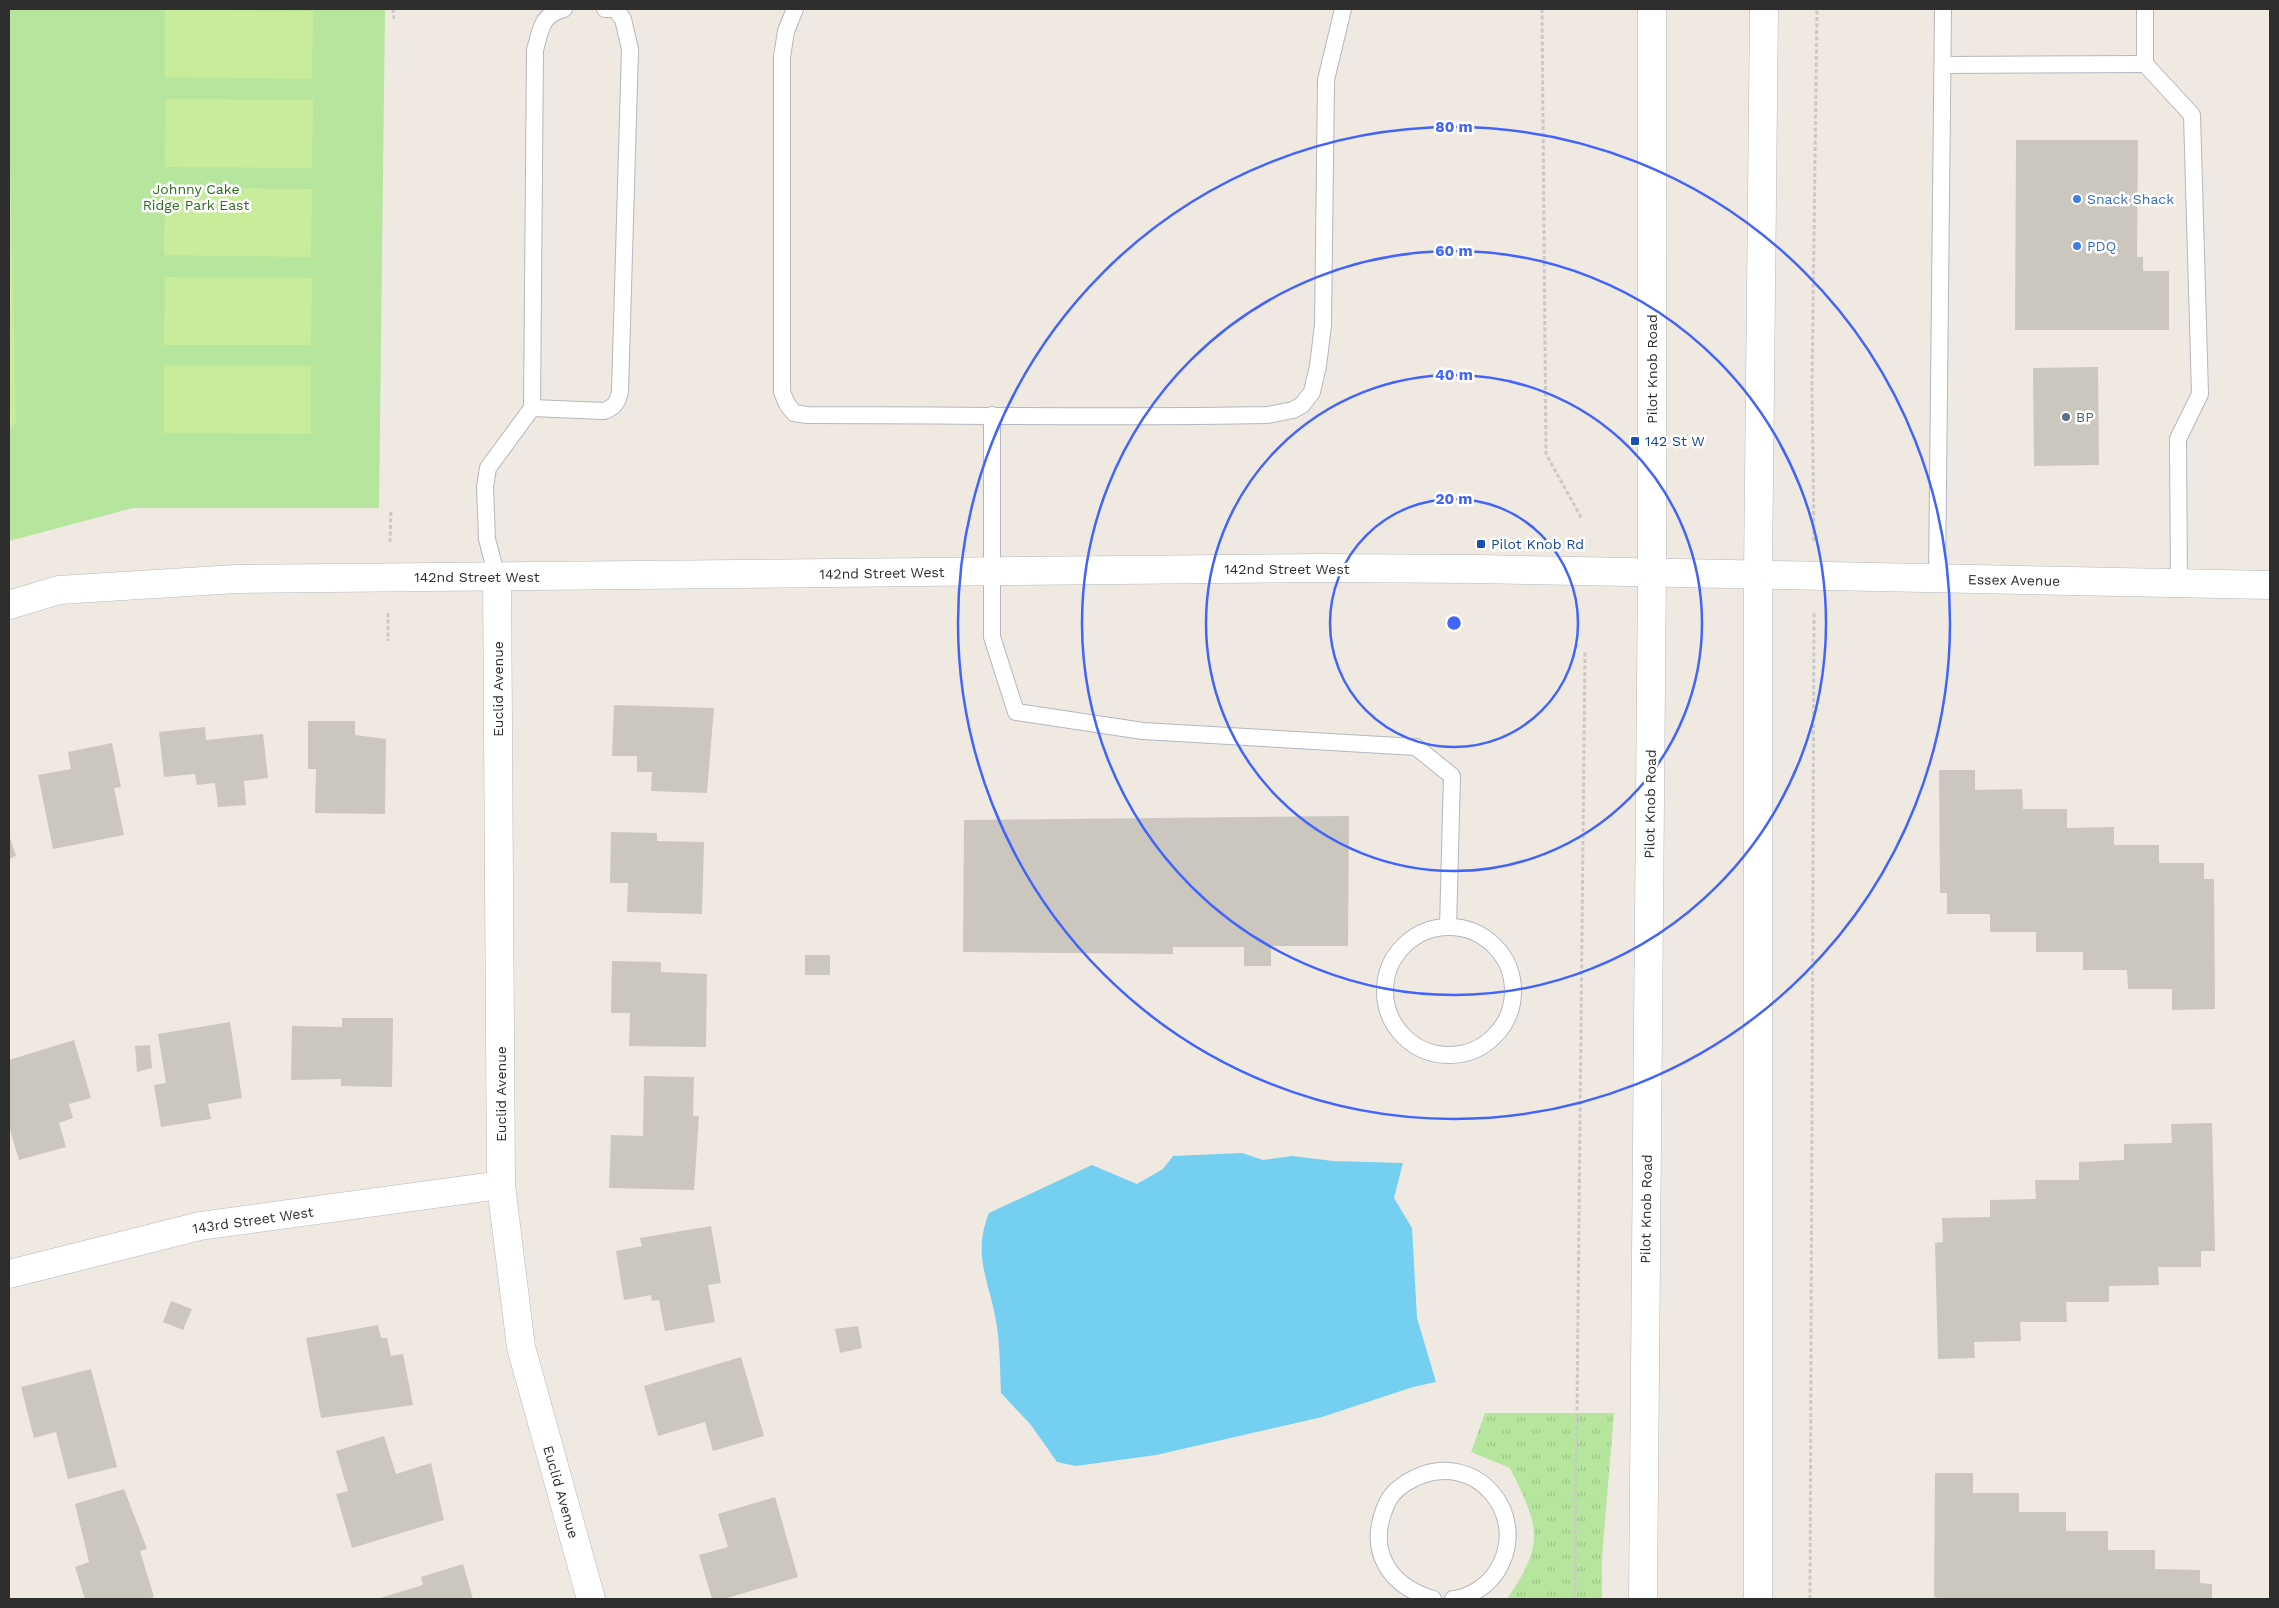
<svg xmlns="http://www.w3.org/2000/svg" width="2279" height="1608" font-family="'Work Sans',sans-serif">
<style>
.grass{fill:url(#grass-tufts)}
.park{fill:#b6e59e}
.pitch{fill:#c9ec9a}
.water{fill:#75cff0}
.building{fill:#cbc7bf}
.lines{fill:none;stroke-linecap:round;stroke-linejoin:round}
.lane-casing{stroke:#b4b7c1;stroke-width:18}
.street-casing{stroke:#b4b7c1;stroke-width:29}
.secondary-casing{stroke:#b4b7c1;stroke-width:29}
.path{stroke:#c9c9c9;stroke-width:3;stroke-dasharray:4 2.5;stroke-linecap:butt}
.lane{stroke:#fff;stroke-width:16}
.street{stroke:#fff;stroke-width:28}
.secondary{stroke:#fff;stroke-width:28}
.ring{fill:none;stroke:#4264fb;stroke-width:2.5}
.shop-dot{fill:#3f7fe0;stroke:#fff;stroke-width:2}
.service-dot{fill:#5c6f8a;stroke:#fff;stroke-width:2}
.transit-dot{fill:#1a4fb4;stroke:#fff;stroke-width:2}
.labels{text-anchor:middle;stroke-width:5;stroke-linejoin:round;paint-order:stroke}
.park-label{font-size:14px;fill:#2c6e1b;stroke:#fff}
.shop-label{font-size:14px;fill:#366cbe;stroke:#fff;text-anchor:start}
.street-label{font-size:14px;fill:#2e2e2e;stroke:#fff}
.service-label{font-size:14px;fill:#4e5e75;stroke:#fff;text-anchor:start}
.transit-label{font-size:14px;fill:#164399;stroke:#fff;text-anchor:start}
.centre{fill:#4264fb;stroke:#fff;stroke-width:2.5}
.ring-label{font-size:15px;text-anchor:middle;font-weight:bold;fill:#4264fb;stroke:#fff;stroke-width:5;stroke-linejoin:round;paint-order:stroke}
</style>
<defs>
<pattern id="grass-tufts" width="24" height="20" patternUnits="userSpaceOnUse" patternTransform="scale(1.25)"><rect width="24" height="20" fill="#b6e59e"/><path d="M3 7l-1-3M5 7V3M7 7l1-3M15 17l-1-3M17 17v-4M19 17l1-3" fill="none" stroke="#9dc588"/></pattern>
</defs>
<rect width="100%" height="100%" fill="#efe9e1"/>
<path class="grass" d="M1485 1413H1614L1602 1557V1599H1507C1546 1542 1539 1527 1510 1468L1471 1452Z"/>
<polygon class="park" points="9,9 385,9 379,508 133,508 9,541"/>
<g class="pitch">
<polygon points="165,10 313,11 312,79 165,77"/>
<polygon points="166,99 313,100 312,168 165,167"/>
<polygon points="9,121 16,423 9,431"/>
<polygon points="165,188 312,189 311,257 164,255"/>
<polygon points="165,277 312,278 311,345 164,345"/>
<polygon points="164,365 311,366 311,434 164,433"/>
</g>
<path class="water" d="M1242 1153 1263 1160 1292 1156 1333 1161 1403 1163 1394 1198 1412 1228 1417 1318 1436 1382 1413 1387 1322 1417 1156 1455 1076 1466 1057 1462 1031 1425 1001 1393C1000 1371 1000 1348 997 1327 991 1283 971 1258 989 1213L1092 1165 1137 1184 1163 1169 1173 1156Z"/>
<g class="building">
<polygon points="2016,140 2138,140 2137,257 2143,257 2143,271 2169,271 2169,330 2015,330"/>
<polygon points="2098,367 2099,465 2034,466 2033,368"/>
<polygon points="614,705 714,708 707,793 651,791 652,772 637,772 637,756 612,756"/>
<polygon points="308,721 355,721 355,735 386,739 385,814 315,813 316,769 308,769"/>
<polygon points="205,727 206,740 263,734 268,778 244,781 246,805 218,807 215,783 197,785 195,774 164,777 159,732"/>
<polygon points="112,743 121,787 114,788 124,835 53,849 38,775 71,769 68,752"/>
<polygon points="1939,770 1975,770 1975,790 2022,789 2023,809 2067,809 2067,828 2114,827 2114,845 2159,845 2159,863 2204,863 2204,879 2214,879 2215,1009 2172,1010 2172,989 2128,989 2127,970 2083,970 2083,952 2036,952 2036,932 1990,932 1990,914 1947,914 1947,893 1940,893"/>
<polygon points="1349,816 1348,946 1271,946 1271,966 1244,966 1244,947 1173,947 1173,954 963,952 964,820"/>
<polygon points="611,832 657,833 657,841 704,842 702,914 627,912 628,883 610,883"/>
<polygon points="9,835 16,856 9,859"/>
<rect x="805" y="955" width="25" height="20"/>
<polygon points="612,961 661,962 661,972 707,974 706,1047 629,1046 630,1013 611,1013"/>
<polygon points="342,1018 393,1018 392,1087 341,1086 341,1079 291,1080 292,1026 342,1027"/>
<polygon points="230,1022 242,1098 208,1104 211,1119 161,1127 154,1085 166,1083 158,1034"/>
<polygon points="74,1040 91,1098 69,1104 73,1118 59,1123 66,1147 19,1160 9,1127 9,1060"/>
<polygon points="150,1045 152,1068 137,1072 135,1046"/>
<polygon points="644,1076 694,1077 693,1116 699,1116 694,1190 609,1188 611,1135 643,1136"/>
<polygon points="2212,1123 2215,1251 2201,1251 2201,1267 2158,1267 2159,1285 2109,1286 2109,1302 2066,1302 2067,1322 2020,1322 2021,1341 1974,1342 1975,1358 1938,1359 1935,1243 1943,1242 1942,1218 1990,1217 1990,1200 2036,1199 2035,1180 2079,1180 2079,1162 2124,1160 2124,1144 2172,1143 2171,1124"/>
<polygon points="711,1226 721,1283 708,1285 715,1322 665,1331 659,1300 652,1301 651,1295 624,1300 616,1251 642,1246 640,1238"/>
<polygon points="171,1301 192,1309 183,1330 163,1322"/>
<polygon points="378,1325 381,1338 387,1338 391,1356 403,1354 413,1405 321,1418 306,1338"/>
<polygon points="858,1326 862,1348 840,1353 835,1329"/>
<polygon points="741,1357 764,1436 713,1451 705,1422 658,1436 644,1386"/>
<polygon points="91,1369 117,1467 68,1479 56,1432 34,1438 21,1387"/>
<polygon points="384,1436 396,1474 431,1463 444,1520 352,1548 336,1494 348,1491 336,1451"/>
<polygon points="1935,1473 1973,1473 1973,1493 2019,1493 2019,1512 2066,1512 2066,1531 2108,1531 2108,1550 2155,1550 2155,1569 2200,1570 2200,1583 2212,1584 2212,1599 1943,1599 1934,1597"/>
<polygon points="124,1489 147,1549 140,1551 154,1597 147,1599 85,1599 75,1567 89,1562 75,1504"/>
<polygon points="775,1497 798,1577 724,1599 712,1599 699,1555 728,1547 718,1514"/>
<polygon points="463,1564 473,1599 377,1599 423,1585 421,1577"/>
</g>
<g class="lines">
<g class="lane-casing">
<g id="lane">
<path d="M795 9 786 31 782 57V392L787 404 794 413 807 415C961 415 1114 418 1268 415L1293 410 1302 405 1312 392 1318 366 1323 325 1326 80 1343 9"/>
<polyline points="2145,9 2145,64 2192,115 2200,394 2178,439 2179,583"/>
<polyline points="1943,65 2145,64"/>
<path d="M532 408 604 411C615 407 618 402 620 391L630 49 623 19 615 9H605"/>
<polyline points="992,415 992,637 1016,712 1143,731 1416,747 1452,776 1448,927"/>
<path d="M497 577 487 539 485 487 488 468 532 408 535 50C541 29 541 15 564 9"/>
<polyline points="1937,579 1943,9"/>
<circle cx="1449" cy="991" r="64"/>
<path d="M1433 1599C1387 1585 1366 1549 1387 1503 1392 1492 1404 1483 1415 1478 1475 1449 1532 1515 1497 1571 1488 1585 1470 1598 1453 1599"/>
</g>
</g>
<g class="street-casing">
<g id="street">
<polyline points="497,577 501,1185 521,1347 591,1599"/>
<polyline points="9,1274 200,1226 501,1185"/>
</g>
</g>
<g class="secondary-casing">
<g id="secondary">
<polyline points="9,605 59,590 236,579 1321,568 1477,569 2270,585"/>
<polyline points="1643,1599 1652,572 1652,9"/>
<polyline points="1758,1599 1758,574 1764,9"/>
</g>
</g>
<g class="path">
<polyline points="393,9 394,19"/>
<polyline points="1542,9 1546,454 1582,519"/>
<polyline points="1814,541 1812,386 1817,9"/>
<polyline points="390,542 391,510"/>
<polyline points="388,613 388,641"/>
<polyline points="1575,1599 1585,650"/>
<polyline points="1810,1599 1814,612"/>
</g>
<use href="#lane" class="lane"/>
<use href="#street" class="street"/>
<use href="#secondary" class="secondary"/>
</g>
<g class="ring">
<circle cx="1454" cy="623" r="124"/>
<circle cx="1454" cy="623" r="248"/>
<circle cx="1454" cy="623" r="372"/>
<circle cx="1454" cy="623" r="496"/>
</g>
<g class="shop-dot">
<circle cx="2077" cy="199" r="5"/>
<circle cx="2077" cy="246" r="5"/>
</g>
<circle class="service-dot" cx="2066" cy="417" r="5"/>
<g class="transit-dot">
<rect x="1630" y="436" width="10" height="10" rx="2.5"/>
<rect x="1476" y="539" width="10" height="10" rx="2.5"/>
</g>
<g class="labels">
<g class="park-label">
<text x="196" y="194">Johnny Cake<tspan x="196" dy="16">Ridge Park East</tspan></text>
</g>
<g class="shop-label">
<text x="2087" y="204">Snack Shack</text>
<text x="2087" y="251">PDQ</text>
</g>
<g class="street-label">
<text transform="translate(1652 369) rotate(-90)" y="5">Pilot Knob Road</text>
<text x="1287" y="574">142nd Street West</text>
<text transform="translate(882 573) rotate(-1)" y="5">142nd Street West</text>
<text x="477" y="582">142nd Street West</text>
<text transform="translate(2014 580) rotate(1)" y="5">Essex Avenue</text>
<text transform="translate(498 689) rotate(-90)" y="5">Euclid Avenue</text>
<text transform="translate(1650 804) rotate(-89)" y="5">Pilot Knob Road</text>
<text transform="translate(501 1094) rotate(-90)" y="5">Euclid Avenue</text>
<text transform="translate(1646 1209) rotate(-89)" y="5">Pilot Knob Road</text>
<text transform="translate(253 1220) rotate(-8)" y="5">143rd Street West</text>
<text transform="translate(561 1492) rotate(74)" y="5">Euclid Avenue</text>
</g>
<g class="service-label">
<text x="2076" y="422">BP</text>
</g>
<g class="transit-label">
<text x="1645" y="446">142 St W</text>
<text x="1491" y="549">Pilot Knob Rd</text>
</g>
</g>
<circle cx="1454" cy="623" r="8" class="centre"/>
<g class="ring-label">
<text x="1454" y="132">80 m</text>
<text x="1454" y="256">60 m</text>
<text x="1454" y="380">40 m</text>
<text x="1454" y="504">20 m</text>
</g>
<rect width="2279" height="1608" fill="none" stroke="#2e2e2e" stroke-width="20"/>
</svg>
